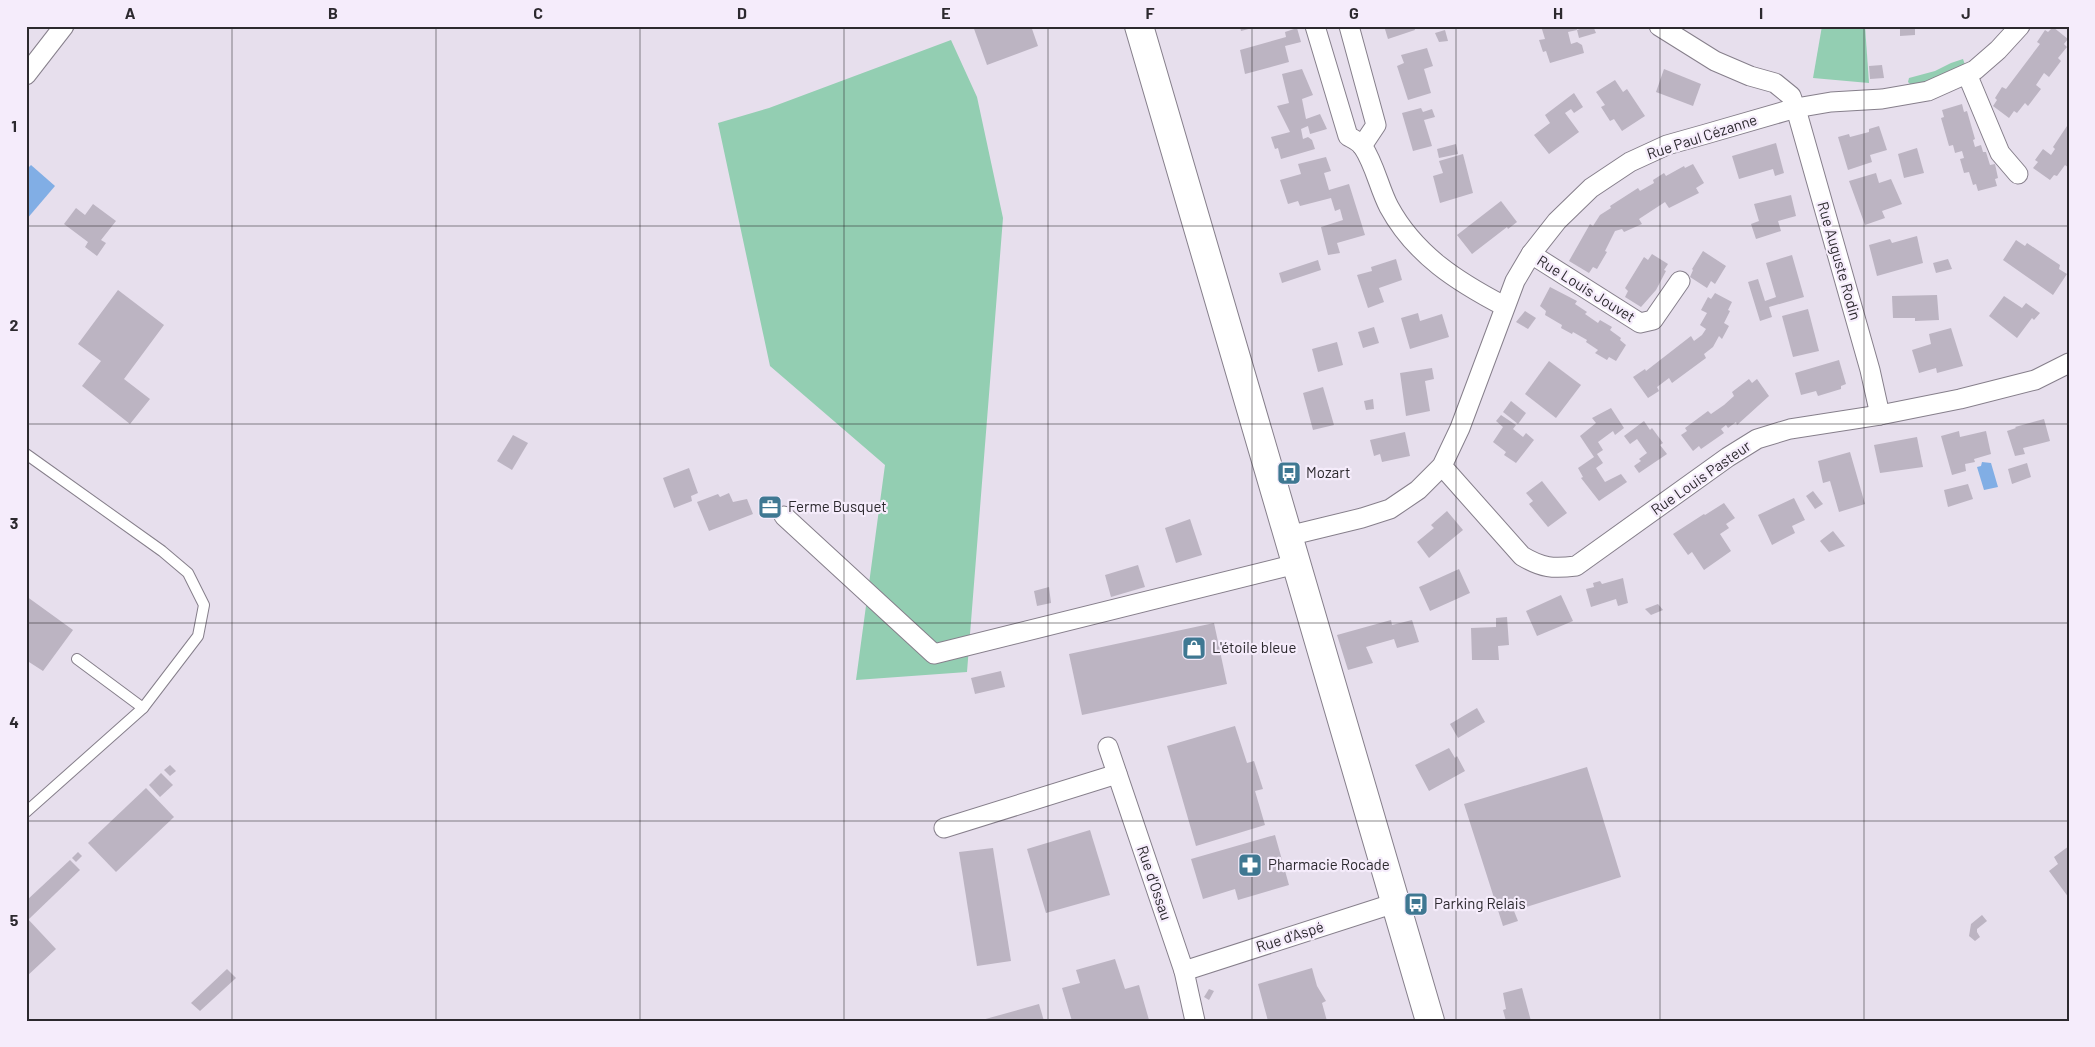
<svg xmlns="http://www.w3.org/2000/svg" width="2095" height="1047" font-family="Barlow,sans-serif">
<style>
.green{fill:#93ceb2}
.water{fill:#81aee5}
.building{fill:#bcb4c2}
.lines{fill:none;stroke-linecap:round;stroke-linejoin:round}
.lane-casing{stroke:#867f8b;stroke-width:12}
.street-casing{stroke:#867f8b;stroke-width:21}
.secondary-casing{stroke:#867f8b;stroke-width:30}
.lane{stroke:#fff;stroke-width:10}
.street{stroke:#fff;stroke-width:19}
.secondary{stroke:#fff;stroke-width:28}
.grid{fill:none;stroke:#2c292e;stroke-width:1;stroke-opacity:0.55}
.labels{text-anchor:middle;stroke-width:4.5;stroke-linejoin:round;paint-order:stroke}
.street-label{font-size:15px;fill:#2c292e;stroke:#f5ecfb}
.poi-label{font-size:15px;fill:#2c292e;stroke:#f5ecfb;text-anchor:start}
.neatline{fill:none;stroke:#2c292e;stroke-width:2}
.grid-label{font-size:16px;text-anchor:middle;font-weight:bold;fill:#2c292e}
</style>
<rect width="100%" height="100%" fill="#e7dfed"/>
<g class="green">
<polygon points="1822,26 1865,26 1869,83 1813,78"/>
<polygon points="951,40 977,97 1003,218 967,672 856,680 885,465 770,366 718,123 769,108"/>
<polygon points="1963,59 1965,65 1939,79 1912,86 1908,82 1909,78 1935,71 1951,63"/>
</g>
<g class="water">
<polygon points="31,165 55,186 26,220 26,170"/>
<polygon points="1982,462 1991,463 1998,487 1984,490 1977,467 1981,466"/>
</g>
<g class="building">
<polygon points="973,26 1031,26 1038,46 987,65"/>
<polygon points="1235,26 1256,26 1256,27 1241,31 1240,27 1236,29"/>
<polygon points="1384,26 1414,26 1415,30 1388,39"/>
<polygon points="1541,26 1576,26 1577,30 1568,32 1571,44 1577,42 1582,45 1584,53 1550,63 1546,51 1543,52 1539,40 1545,39"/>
<polygon points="1588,26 1593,26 1596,33 1579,38 1577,30"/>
<polygon points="1900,26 1936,26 1936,28 1915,29 1915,35 1900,36"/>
<polygon points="2053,27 2068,39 2064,44 2067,47 2058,58 2061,61 2049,77 2044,73 2036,85 2041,89 2028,106 2025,103 2017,113 2014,111 2009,118 1993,106 1997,100 1995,98 2002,87 2006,89 2040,44 2037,42 2045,30 2048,32"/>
<polygon points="1297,28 1301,42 1285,46 1289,62 1245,74 1240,50 1286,37 1285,32"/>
<polygon points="1445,30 1448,41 1439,42 1435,33"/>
<polygon points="1427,48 1433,66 1424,69 1431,93 1408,100 1397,66 1404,63 1401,55"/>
<polygon points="1882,65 1884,78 1870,79 1869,66"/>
<polygon points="1302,69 1313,95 1302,99 1306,119 1320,114 1327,129 1310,134 1308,126 1301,129 1303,139 1308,137 1312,140 1315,149 1281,159 1278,148 1275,149 1271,137 1290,132 1277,106 1289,103 1282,74"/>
<polygon points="1664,69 1701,84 1693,106 1656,92"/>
<polygon points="1615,80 1623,92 1627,89 1645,116 1622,131 1614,119 1610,121 1601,107 1605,105 1596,92"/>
<polygon points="1574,93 1583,107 1574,113 1571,109 1565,113 1579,132 1549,154 1534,135 1550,123 1545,115"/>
<polygon points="1962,104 1964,112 1967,111 1975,139 1973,140 1975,147 1981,145 1983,152 1986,152 1990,165 1995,164 1998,178 1995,179 1997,186 1978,191 1976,184 1973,185 1969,172 1964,173 1960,159 1964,158 1962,151 1955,153 1953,145 1949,146 1941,118 1944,117 1942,110"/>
<polygon points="1421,108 1423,112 1432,109 1435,117 1424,120 1432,146 1413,151 1402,113"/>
<polygon points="2069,123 2069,168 2065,165 2057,176 2054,175 2050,180 2033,168 2038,162 2035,160 2043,149 2051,155 2055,149 2053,147"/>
<polygon points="1879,126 1887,150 1870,155 1872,162 1848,170 1838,137 1849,134 1850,137 1869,132 1869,129"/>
<polygon points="1776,143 1784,173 1775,176 1773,169 1739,179 1732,156"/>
<polygon points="1456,144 1458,154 1439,158 1437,149"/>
<polygon points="1917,148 1924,173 1904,178 1898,154"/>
<polygon points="1463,154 1473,193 1440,203 1433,176 1443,173 1439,161"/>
<polygon points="1326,157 1331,171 1324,173 1329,190 1349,184 1365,235 1337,243 1340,253 1328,255 1321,227 1343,220 1340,209 1335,211 1331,198 1300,206 1298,201 1288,204 1280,180 1301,174 1298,164"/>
<polygon points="1693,164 1704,183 1696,188 1699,193 1669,208 1665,202 1639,219 1642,224 1624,232 1622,229 1615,231 1605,251 1607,252 1597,269 1593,267 1589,273 1569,261 1590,224 1593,226 1600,215 1611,208 1610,206 1638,188 1640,191 1654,183 1653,180 1664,173 1666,176 1684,166 1685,168"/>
<polygon points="1876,173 1879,183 1891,179 1902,204 1882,211 1885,218 1865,225 1849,181"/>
<polygon points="1791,195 1796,216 1778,221 1781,231 1756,239 1751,224 1759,221 1754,204"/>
<polygon points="1501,201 1517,222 1508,229 1507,227 1472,254 1457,235"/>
<polygon points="93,204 116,221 101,240 106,243 97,256 85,247 88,242 64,224 76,208 85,215"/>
<polygon points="1917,236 1923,263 1877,276 1869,245 1890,239 1892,243"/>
<polygon points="2016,240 2025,246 2027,243 2060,265 2059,269 2067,274 2053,295 2003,260"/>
<polygon points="1703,251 1726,266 1715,284 1711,281 1707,288 1690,277 1693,270 1692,269"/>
<polygon points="1652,254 1668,264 1664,270 1666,271 1656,290 1641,307 1625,297 1628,291 1625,288 1644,257 1648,260"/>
<polygon points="1792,255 1804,297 1769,307 1772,317 1760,321 1748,282 1758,279 1765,301 1776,297 1766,263"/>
<polygon points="1396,259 1402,280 1379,288 1384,302 1368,308 1357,275 1372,271 1371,267"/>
<polygon points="1948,259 1952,269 1936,273 1933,263"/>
<polygon points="1318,260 1321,270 1282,283 1279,273"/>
<polygon points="1550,287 1577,301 1575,304 1587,312 1585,314 1598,323 1600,320 1612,327 1610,330 1621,338 1620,340 1626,345 1616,361 1609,357 1607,360 1595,353 1598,350 1586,342 1587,340 1573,332 1572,334 1561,328 1562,325 1545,315 1546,311 1540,306"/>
<polygon points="118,290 164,325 124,379 150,399 130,424 82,386 101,361 78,344"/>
<polygon points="1715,293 1732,302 1728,310 1730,311 1724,323 1729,326 1722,339 1719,336 1713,347 1704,354 1706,358 1672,383 1669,378 1657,387 1659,391 1648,398 1633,377 1645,369 1646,371 1691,336 1694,341 1702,335 1706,329 1700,325 1707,313 1701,310 1708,297 1711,299"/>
<polygon points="1937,295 1939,320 1915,321 1915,318 1893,318 1892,296"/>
<polygon points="2004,296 2022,308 2026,303 2040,313 2034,320 2032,318 2017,338 1989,316"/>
<polygon points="1808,309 1819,351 1793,357 1782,316"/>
<polygon points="1525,311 1536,318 1528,329 1516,322"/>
<polygon points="1418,313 1420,321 1442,314 1449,337 1410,349 1401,318"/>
<polygon points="1374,327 1379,343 1363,348 1358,332"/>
<polygon points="1951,328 1963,366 1937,373 1936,368 1919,373 1912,350 1931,344 1929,334"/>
<polygon points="1337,342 1343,365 1318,372 1312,349"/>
<polygon points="1839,360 1846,384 1841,386 1841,389 1818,396 1816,391 1801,395 1795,373"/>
<polygon points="1549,361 1581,385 1556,418 1525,394"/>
<polygon points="1432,368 1434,379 1425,381 1430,411 1406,416 1400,373"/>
<polygon points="1749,379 1752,383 1757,379 1769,396 1737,425 1736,422 1728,428 1726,425 1721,429 1724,433 1701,449 1699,446 1693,451 1681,435 1687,431 1685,428 1708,411 1711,414 1724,405 1734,396 1732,392"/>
<polygon points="1323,387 1334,425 1313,430 1303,393"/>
<polygon points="1373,399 1374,409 1366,410 1364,401"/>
<polygon points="1511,401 1526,413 1518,424 1503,412"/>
<polygon points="1611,408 1624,428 1615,435 1613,431 1598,442 1603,450 1597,454 1603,463 1596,468 1605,482 1621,474 1627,482 1599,501 1581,478 1583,477 1578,468 1594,457 1580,436 1596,423 1592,418"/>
<polygon points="1501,415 1516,425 1513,429 1523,437 1526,433 1534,440 1516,463 1504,455 1506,452 1493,442 1503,427 1496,421"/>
<polygon points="2044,419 2050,441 2023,448 2025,454 2015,456 2007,431 2016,428 2015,427"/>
<polygon points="1644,421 1650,430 1652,428 1663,443 1660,445 1667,454 1639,473 1634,466 1641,461 1639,459 1647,453 1637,439 1630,444 1624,436"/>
<polygon points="1959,431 1960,437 1986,431 1991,454 1974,459 1975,462 1965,464 1966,471 1952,475 1941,436"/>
<polygon points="1405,432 1410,456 1382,462 1380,454 1374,456 1370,440"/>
<polygon points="513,435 528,443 512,470 497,461"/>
<polygon points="1917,437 1923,467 1880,473 1874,445"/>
<polygon points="1850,452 1865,504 1839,512 1830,481 1823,483 1818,461"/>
<polygon points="2027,463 2031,477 2012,484 2008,469"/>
<polygon points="689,468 698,493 691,496 692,501 674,508 663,478"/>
<polygon points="1542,481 1567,513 1548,527 1529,504 1533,501 1526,493"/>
<polygon points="1968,484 1973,499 1948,507 1944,490"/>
<polygon points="1813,491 1823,504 1815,509 1806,496"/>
<polygon points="729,493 733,502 747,499 753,514 709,531 697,502 718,494 720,497"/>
<polygon points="1794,498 1805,520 1792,526 1795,533 1772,545 1758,515"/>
<polygon points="1724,503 1735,518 1726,524 1729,528 1720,534 1731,551 1704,570 1692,552 1688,555 1673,534 1704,514 1705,515"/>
<polygon points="1447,511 1463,530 1429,558 1417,542 1434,528 1431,525"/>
<polygon points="1190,519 1202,555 1176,563 1165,528"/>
<polygon points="1833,531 1845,546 1829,552 1820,541"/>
<polygon points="1138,565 1145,587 1111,597 1105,575"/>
<polygon points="1459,569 1470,593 1430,611 1419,587"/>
<polygon points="1623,578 1628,603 1618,606 1616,599 1591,607 1586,589 1594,587 1593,583 1600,581 1602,584"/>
<polygon points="1049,587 1051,603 1037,606 1034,591"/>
<polygon points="1561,595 1573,621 1537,636 1526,611"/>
<polygon points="26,596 73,630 43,671 29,662 26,666"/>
<polygon points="1658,604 1663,610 1651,615 1645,609"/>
<polygon points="1507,617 1509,645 1498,646 1499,660 1472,660 1471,628 1496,627 1496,618"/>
<polygon points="1391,620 1392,625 1412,620 1419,642 1397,648 1394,639 1366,647 1373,663 1348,670 1337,635"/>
<polygon points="1214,623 1227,684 1082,715 1069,654"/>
<polygon points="1001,671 1005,687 975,694 971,678"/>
<polygon points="1477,708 1485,722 1458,738 1450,724"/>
<polygon points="1235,726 1247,763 1254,761 1263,789 1255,791 1265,825 1196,846 1167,746"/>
<polygon points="1449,748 1455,758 1457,756 1465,771 1429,791 1415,765"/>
<polygon points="170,765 176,771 170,776 164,770"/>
<polygon points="1587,767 1621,877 1514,911 1518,921 1503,926 1464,804"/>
<polygon points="161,773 173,785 160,797 149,785"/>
<polygon points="146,788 174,817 116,872 88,843"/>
<polygon points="1090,830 1110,895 1046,913 1027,849"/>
<polygon points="1275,835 1289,885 1238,900 1235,889 1203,899 1191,859"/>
<polygon points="2069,846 2069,898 2049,871 2058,864 2054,857"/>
<polygon points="993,848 1011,961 977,966 959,852"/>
<polygon points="78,852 82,856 76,862 72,858"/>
<polygon points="70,860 80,870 29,919 26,916 26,901"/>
<polygon points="1982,915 1987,921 1977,929 1977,932 1980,937 1975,941 1969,936 1971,924"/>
<polygon points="26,917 56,949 26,977"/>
<polygon points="1115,959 1125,989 1139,985 1149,1020 1072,1021 1062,988 1080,983 1076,970"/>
<polygon points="1312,968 1317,986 1326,1001 1322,1003 1327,1021 1268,1021 1258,984"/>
<polygon points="227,969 236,978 200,1011 191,1003"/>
<polygon points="1522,988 1531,1021 1506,1021 1503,1010 1506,1009 1503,993"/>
<polygon points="1209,989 1214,991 1209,1000 1204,997"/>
<polygon points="1039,1004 1044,1021 982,1021 982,1020"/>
</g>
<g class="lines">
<g class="lane-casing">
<g id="lane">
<polyline points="26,454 162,551 188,573 204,605 198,636 143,708 77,659"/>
<polyline points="26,812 143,708"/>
</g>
</g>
<g class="street-casing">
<g id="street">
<path d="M1315 26 1348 136C1353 139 1360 142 1363 147 1375 165 1379 188 1389 207 1415 255 1458 282 1504 306"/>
<polyline points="1349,26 1376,125 1362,146"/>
<polyline points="1659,26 1715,61 1750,76 1775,83 1791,96 1798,116 1870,370 1880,415"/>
<polyline points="1967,74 2000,153 2018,174"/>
<polyline points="26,75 64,26"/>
<polyline points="1531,254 1640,323 1653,320 1680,281"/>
<path d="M1442 466 1522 556C1542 568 1553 569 1576 566L1728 457 1757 439 1790 429 1880 415 1960 399 2035 380 2069 363"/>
<polyline points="784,516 934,654 1296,564"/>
<polyline points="1288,536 1362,518 1390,509 1418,490 1442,466 1460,428 1515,281 1531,254 1557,221 1591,188 1630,162 1667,145 1706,134 1796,108 1831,102 1882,99 1928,91 1975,70 1998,50 2020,26"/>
<polyline points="1108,747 1184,971 1195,1021"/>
<polyline points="944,828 1117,774"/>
<polyline points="1184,971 1395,903"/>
</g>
</g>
<g class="secondary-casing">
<polyline id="secondary" points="1139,26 1430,1021"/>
</g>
<use href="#lane" class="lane"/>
<use href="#street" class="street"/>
<use href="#secondary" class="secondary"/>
</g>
<path class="grid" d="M232 26V1021M436 26V1021M640 26V1021M844 26V1021M1048 26V1021M1252 26V1021M1456 26V1021M1660 26V1021M1864 26V1021M26 226H2069M26 424H2069M26 623H2069M26 821H2069"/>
<defs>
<g id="bus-square" transform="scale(1.25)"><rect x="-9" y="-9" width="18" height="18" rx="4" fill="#3f7892" stroke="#f5ecfb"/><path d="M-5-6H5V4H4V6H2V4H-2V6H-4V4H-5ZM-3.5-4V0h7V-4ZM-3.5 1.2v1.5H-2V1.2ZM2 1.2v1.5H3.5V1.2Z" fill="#fff"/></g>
<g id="office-square" transform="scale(1.25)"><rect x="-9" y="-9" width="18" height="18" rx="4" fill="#3f7892" stroke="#f5ecfb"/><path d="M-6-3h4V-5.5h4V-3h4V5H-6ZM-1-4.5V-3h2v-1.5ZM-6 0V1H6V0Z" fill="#fff"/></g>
<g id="shop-square" transform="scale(1.25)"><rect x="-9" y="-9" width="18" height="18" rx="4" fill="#3f7892" stroke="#f5ecfb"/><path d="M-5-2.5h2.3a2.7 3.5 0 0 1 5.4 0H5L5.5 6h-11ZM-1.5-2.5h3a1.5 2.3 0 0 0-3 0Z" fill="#fff"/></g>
<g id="pharmacy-square" transform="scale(1.25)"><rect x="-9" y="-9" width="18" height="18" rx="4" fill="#3f7892" stroke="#f5ecfb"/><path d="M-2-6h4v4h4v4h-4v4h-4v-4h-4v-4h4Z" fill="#fff"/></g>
</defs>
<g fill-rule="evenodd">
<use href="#bus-square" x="1289" y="473"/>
<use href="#office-square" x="770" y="507"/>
<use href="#shop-square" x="1194" y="648"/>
<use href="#pharmacy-square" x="1250" y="865"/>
<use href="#bus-square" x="1416" y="904"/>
</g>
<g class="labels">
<g class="street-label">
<text transform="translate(1702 137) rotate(-18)" y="5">Rue Paul Cézanne</text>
<text transform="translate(1839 261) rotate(74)" y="5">Rue Auguste Rodin</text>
<text transform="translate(1586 289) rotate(32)" y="5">Rue Louis Jouvet</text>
<text transform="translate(1701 478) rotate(-35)" y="5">Rue Louis Pasteur</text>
<text transform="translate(1154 883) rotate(71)" y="5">Rue d'Ossau</text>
<text transform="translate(1290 937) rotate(-18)" y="5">Rue d'Aspé</text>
</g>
<g class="poi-label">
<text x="1306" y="478">Mozart</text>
<text x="788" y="512">Ferme Busquet</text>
<text x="1212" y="653">L'étoile bleue</text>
<text x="1268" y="870">Pharmacie Rocade</text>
<text x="1434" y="909">Parking Relais</text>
</g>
</g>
<rect width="2095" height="1047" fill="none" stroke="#f5ecfb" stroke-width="55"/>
<rect x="28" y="28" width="2040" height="992" class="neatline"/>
<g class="grid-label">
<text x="130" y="19">A</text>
<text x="333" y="19">B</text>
<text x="538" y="19">C</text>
<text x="742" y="19">D</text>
<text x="946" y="19">E</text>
<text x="1150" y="19">F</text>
<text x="1354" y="19">G</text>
<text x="1558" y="19">H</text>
<text x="1761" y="19">I</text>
<text x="1966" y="19">J</text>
<text x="14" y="132">1</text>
<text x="14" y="331">2</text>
<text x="14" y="529">3</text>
<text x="14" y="728">4</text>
<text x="14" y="926">5</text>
</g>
</svg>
